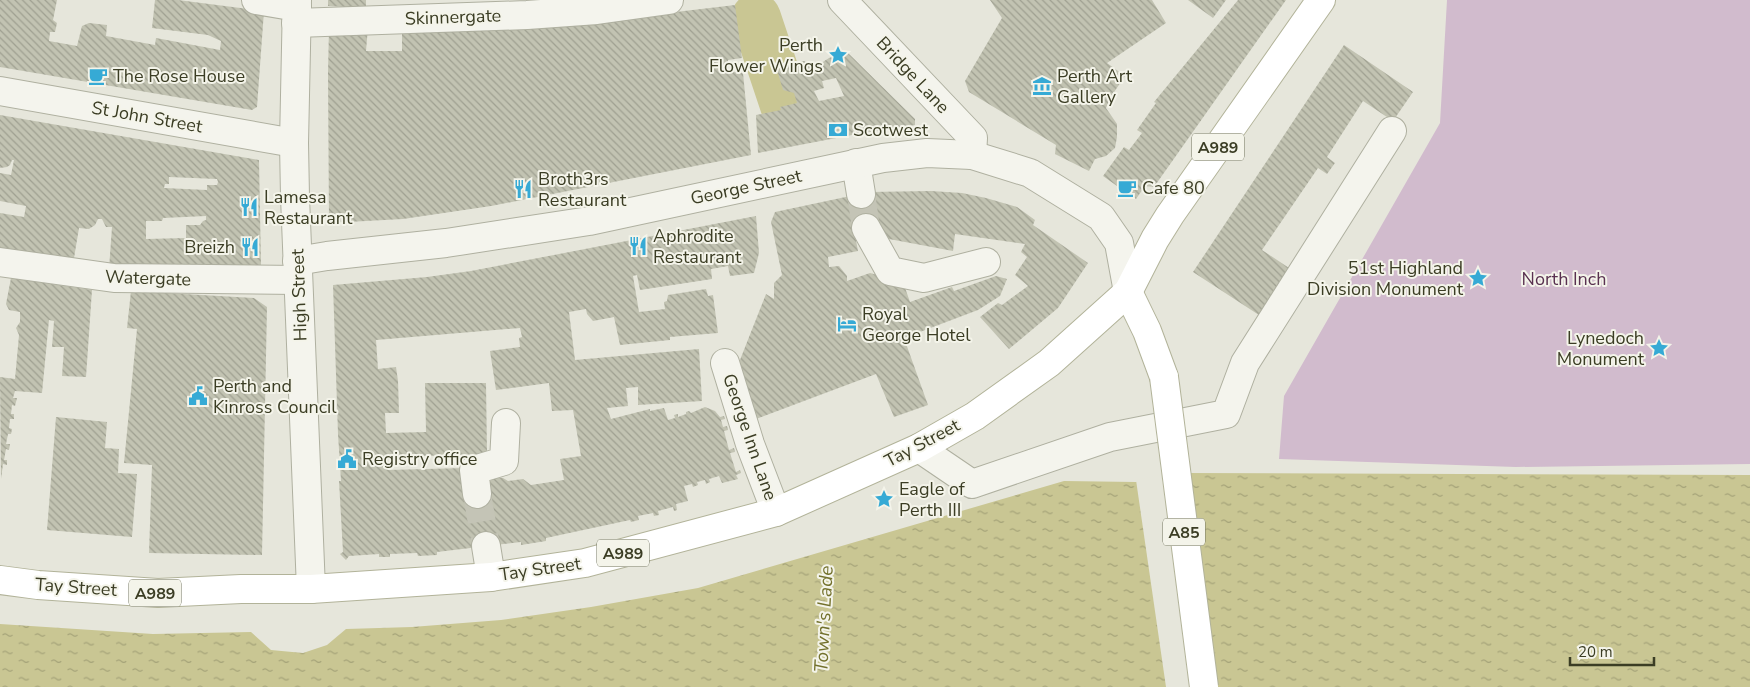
<svg xmlns="http://www.w3.org/2000/svg" width="1750" height="687" font-family="'Nunito Sans',sans-serif">
<style>
.green{fill:#d1bbcd}
.water{fill:url(#water-ripples)}
.pier{fill:#e6e6db}
.lines{fill:none;stroke-linecap:round;stroke-linejoin:round}
.river{stroke:#c9c693;stroke-width:50}
.building{fill:url(#building-back-hatch);fill-rule:evenodd}
.minor-tunnel{stroke:#c4c4b6;stroke-width:28;stroke-dasharray:28 14;stroke-linecap:butt}
.minor-casing{stroke:#afb0a0;stroke-width:30}
.major-casing{stroke:#b2b399;stroke-width:30}
.minor{stroke:#f4f4ed;stroke-width:28}
.major{stroke:#fff;stroke-width:28}
.major-bridge-casing{stroke:#b2b399;stroke-width:30;stroke-linecap:butt}
.major-bridge{stroke:#fff;stroke-width:28}
.labels{text-anchor:middle;stroke-width:4;stroke-linejoin:round;paint-order:stroke}
.shield{fill:#f4f4ea;stroke:#72745f;stroke-width:1}
.shield-label{font-size:16px;font-weight:bold;fill:#3b3d24}
.street-label{font-size:18px;fill:#3b3d24;stroke:#f4f4ea}
.poi-label{font-size:18px;fill:#3b3d24;stroke:#f4f4ea;text-anchor:start}
.park-label{font-size:18px;fill:#593150;stroke:#f4f4ea}
.water-label{font-size:19px;font-style:italic;fill:#73712c;stroke:#f4f4ea}
</style>
<defs>
<pattern id="water-ripples" width="26" height="14" patternUnits="userSpaceOnUse" patternTransform="scale(1.25)"><rect width="26" height="14" fill="#c9c693"/><path d="M2 4q2-2 4 0t4 0M15 11q2-2 4 0t4 0" fill="none" stroke="#a4a278"/></pattern>
<pattern id="building-back-hatch" width="6" height="6" patternUnits="userSpaceOnUse" patternTransform="scale(1.25)"><rect width="6" height="6" fill="#c2c3b2"/><path d="M-1 5l2 2M0 0l6 6M5-1l2 2" fill="none" stroke="#9fa091"/></pattern>
</defs>
<rect width="100%" height="100%" fill="#e6e6db"/>
<polygon class="green" points="1447,0 1750,0 1750,464 1516,467 1279,459 1284,396 1440,123"/>
<polygon class="water" points="1181,473 1750,475 1750,687 0,687 0,624 153,634 251,632 271,650 303,653 327,645 346,629 412,627 501,620 591,607 698,588 1064,481 1136,482"/>
<polygon class="pier" points="1181,471 1216,687 1166,687 1136,480"/>
<g class="lines">
<polyline class="river" points="756,18 785,105"/>
</g>
<g class="building">
<polygon points="0,0 57,0 53,20 57,23 55,32 50,32 49,41 77,46 82,26 89,23 107,25 106,36 155,45 156,38 220,50 221,41 208,35 152,28 155,0 178,0 264,11 257,107 252,110 0,67"/>
<polygon points="328,0 366,0 366,8 328,6"/>
<polygon points="990,0 1152,0 1166,23 1107,63 1125,76 1110,98 1106,108 1117,124 1117,137 1115,148 1106,156 1095,159 1089,171 1055,154 1056,145 969,92 965,81 1002,18"/>
<polygon points="1188,0 1226,0 1213,18"/>
<polygon points="1238,0 1286,0 1154,187 1145,186 1136,199 1132,196 1124,198 1121,196 1117,190 1117,186 1103,176 1124,147 1129,150 1142,133 1137,130 1156,103 1154,102"/>
<polygon points="735,5 742,58 728,60 728,71 743,73 751,155 491,206 403,219 329,223 328,73 329,27 368,27 366,51 402,51 402,31 591,22"/>
<polygon points="1344,45 1413,92 1393,121 1363,101 1327,157 1335,163 1327,174 1318,168 1262,250 1292,270 1262,317 1193,272"/>
<path d="M847 52 915 119V125L857 134 758 153 756 115 781 110 780 107 797 103 794 93 783 90 776 67 804 61 815 67 829 58ZM836 78 844 96 819 101 814 91 824 88 822 81Z"/>
<path d="M0 115 259 160 261 265 210 268 109 269 112 227H106L102 219H98L95 225 89 229 79 228 73 264 0 252V213L24 217 26 206 0 201V173L11 175 14 160H12L10 165 7 167 0 168ZM169 177 217 179 218 182 217 185H207V190L164 188 165 184H169ZM206 216V220L203 221 200 225H186V238L146 239V221H162L163 218Z"/>
<polygon points="931,191 962,193 986,198 1017,207 1035,220 1033,225 1088,263 1058,308 1009,349 980,317 998,303 1002,305 1028,286 1015,275 1027,257 1021,252 1025,244 955,234 953,251 889,239 874,227 854,230 858,251 828,257 829,267 839,266 847,276 847,281 870,273 903,282 910,302 952,287 954,291 996,276 1007,279 1000,296 978,310 904,338 928,405 894,417 876,374 756,419 738,365 766,294 774,299 774,283 782,275 771,222 775,212 869,192"/>
<path d="M756 216 759 253 754 273 730 276 728 266 711 269 712 279 640 290 637 275 633 276 639 312 665 309 664 302 667 301 668 295 706 289 708 296 713 295 718 333 670 337V340L620 345 614 317 593 321 587 314 586 309 569 312 575 360 699 349 702 401 638 405V387L626 388 628 406 607 408 611 419 650 409V411L664 408 668 420 675 418 674 415 678 414V417L686 414V412L689 411 691 413 705 407 715 411 720 417 724 416 725 419 721 420 723 427 727 426 728 430 724 431 729 450 734 448 735 452 730 453 736 472 740 470 741 473 736 475 738 479 722 483 719 476 709 479 710 482 706 484 705 480 697 482 698 485 693 487 692 484 684 486 688 501 676 504 677 510 674 511 673 507 658 511 659 515 654 516 653 513 638 516 639 520 631 522 630 520 546 538V541L521 545V542L437 552V555L418 556 417 553 390 554V557H379V554L349 556 346 560 340 554 343 552 339 481H341L338 434 333 285 427 277 471 271ZM520 328 522 337 519 338 520 347 490 351 496 390 549 383 552 411 573 410 581 456 560 459 564 480 531 485 523 479 508 481 503 478 495 477 487 484 464 468 388 470V457L487 454 486 383H425L426 432 386 433 385 413H399L398 381 396 367 378 369 376 340Z"/>
<polygon points="11,278 92,290 86,377 62,376 64,347 52,347 54,321 49,320 42,393 15,391 13,398 17,398 15,406 12,405 11,414 14,414 14,419 10,419 9,428 12,429 11,434 8,434 6,444 10,444 9,450 6,449 4,460 7,460 7,465 3,464 1,479 0,377 15,379 19,335 16,328 20,322 20,312 9,310 6,304"/>
<polygon points="131,291 254,298 267,307 262,555 149,553 152,465 124,463 137,329 127,328"/>
<polygon points="56,417 107,422 105,448 119,449 118,473 137,474 132,537 47,530"/>
</g>
<g class="lines">
<g class="minor-tunnel">
<polyline points="861,194 866,228"/>
<polyline points="477,494 486,546"/>
</g>
<g class="minor-casing">
<g id="minor">
<polyline points="256,0 297,7"/>
<polyline points="297,0 294,143 295,197 311,589"/>
<polyline points="842,0 973,138 972,155"/>
<polyline points="296,23 527,15 597,10 669,0"/>
<polyline points="0,91 294,143"/>
<polyline points="856,163 861,194"/>
<polyline points="866,228 890,271 924,278 986,262"/>
<polyline points="297,261 327,256 446,243 589,221 883,158 927,153 972,155 1030,173 1101,217 1119,243 1128,292"/>
<polyline points="0,262 114,278 298,280"/>
<polyline points="725,363 750,444 776,512"/>
<polyline points="919,448 972,484 1110,437 1226,414 1245,363 1392,131"/>
<polyline points="477,494 474,470 504,461 506,423"/>
<polyline points="486,546 491,577"/>
</g>
</g>
<g class="major-casing">
<g id="major">
<polyline points="1128,292 1147,331 1164,377"/>
<polyline points="0,580 38,585 158,593 241,589 311,589 491,577 585,563 776,512 919,448 975,416 1049,363 1128,292 1155,239 1170,215 1321,0"/>
</g>
</g>
<use href="#minor" class="minor"/>
<use href="#major" class="major"/>
<g class="major-bridge-casing">
<polyline id="major-bridge" points="1164,377 1204,687"/>
</g>
<use href="#major-bridge" class="major-bridge"/>
</g>
<defs>
<g id="sight-bare" transform="scale(1.5)"><path d="M0-6L1.8-2.2L6-1.7L2.9 1.2L3.7 5.4L0 3.3L-3.7 5.4L-2.9 1.2L-6-1.7L-1.8-2.2Z" fill="#36aad5" stroke="#f4f4ea" stroke-width="2.5" paint-order="stroke"/></g>
<g id="cafe-bare" transform="scale(1.5)"><path d="M-5.5-4.5H6V0H3Q3 3.5 0 3.5H-2.5Q-5.5 3.5-5.5 0ZM3-3.2v2h1.7v-2ZM-6 4.5H4V6H-6Z" fill="#36aad5" stroke="#f4f4ea" stroke-width="2.5" paint-order="stroke"/></g>
<g id="museum-bare" transform="scale(1.5)"><path d="M0-6L6-3V-2H-6V-3ZM-5-1h2V3h-2ZM-1-1h2V3h-2ZM3-1h2V3H3ZM-6 4H6V6H-6Z" fill="#36aad5" stroke="#f4f4ea" stroke-width="2.5" paint-order="stroke"/></g>
<g id="bank-bare" transform="scale(1.5)"><path d="M-6-4H6V4H-6ZM0-2.3a2.3 2.3 0 1 0 0 4.6a2.3 2.3 0 1 0 0-4.6Z" fill="#36aad5" stroke="#f4f4ea" stroke-width="2.5" paint-order="stroke"/></g>
<g id="restaurant-bare" transform="scale(1.5)"><path d="M-5-6h1v4h1v-4h1v4h1v-4h1v5L-1.5 .5V6h-2V.5L-5-1ZM5-6V6H3V1.5H1.5Q1.5-4 5-6Z" fill="#36aad5" stroke="#f4f4ea" stroke-width="2.5" paint-order="stroke"/></g>
<g id="hotel-bare" transform="scale(1.5)"><path d="M-6-4.5h1.5V1H6V5H4.5V3h-9V5H-6ZM-4 0a1.8 1.8 0 1 1 3.6 0ZM.5 0V-2.5h3Q6-2.5 6 0Z" fill="#36aad5" stroke="#f4f4ea" stroke-width="2.5" paint-order="stroke"/></g>
<g id="civic-bare" transform="scale(1.5)"><path d="M-.6-6.5H3V-4.5H.6V-3L4-1V1h2V6H-6V1h2V-1L-.6-3ZM-1.2 2.5V6h2.4V2.5Z" fill="#36aad5" stroke="#f4f4ea" stroke-width="2.5" paint-order="stroke"/></g>
</defs>
<g fill-rule="evenodd">
<use href="#sight-bare" x="838" y="55"/>
<use href="#cafe-bare" x="98" y="76"/>
<use href="#museum-bare" x="1042" y="86"/>
<use href="#bank-bare" x="838" y="130"/>
<use href="#cafe-bare" x="1127" y="188"/>
<use href="#restaurant-bare" x="523" y="189"/>
<use href="#restaurant-bare" x="249" y="207"/>
<use href="#restaurant-bare" x="638" y="246"/>
<use href="#restaurant-bare" x="250" y="247"/>
<use href="#sight-bare" x="1478" y="278"/>
<use href="#hotel-bare" x="847" y="324"/>
<use href="#sight-bare" x="1659" y="348"/>
<use href="#civic-bare" x="198" y="396"/>
<use href="#civic-bare" x="347" y="459"/>
<use href="#sight-bare" x="884" y="499"/>
</g>
<g class="labels">
<g class="shield">
<rect x="1192" y="133.5" width="52" height="27" rx="4"/>
<rect x="1163" y="518.5" width="42" height="27" rx="4"/>
<rect x="597" y="539.5" width="52" height="27" rx="4"/>
<rect x="129" y="579.5" width="52" height="27" rx="4"/>
</g>
<g class="shield-label">
<text x="1218" y="153">A989</text>
<text x="1184" y="538">A85</text>
<text x="623" y="559">A989</text>
<text x="155" y="599">A989</text>
</g>
<g class="street-label">
<text transform="translate(453 17) rotate(-2)" y="6">Skinnergate</text>
<text transform="translate(913 75) rotate(47)" y="6">Bridge Lane</text>
<text transform="translate(147 117) rotate(10)" y="6">St John Street</text>
<text transform="translate(746 187) rotate(-12)" y="6">George Street</text>
<text transform="translate(148 278) rotate(2)" y="6">Watergate</text>
<text transform="translate(299 295) rotate(-92)" y="6">High Street</text>
<text transform="translate(750 437) rotate(71)" y="6">George Inn Lane</text>
<text transform="translate(922 443) rotate(-28)" y="6">Tay Street</text>
<text transform="translate(540 569) rotate(-8)" y="6">Tay Street</text>
<text transform="translate(76 587) rotate(4)" y="6">Tay Street</text>
</g>
<g class="poi-label">
<text x="823" y="51" text-anchor="end">Perth<tspan x="823" dy="21">Flower Wings</tspan></text>
<text x="113" y="82">The Rose House</text>
<text x="1057" y="82">Perth Art<tspan x="1057" dy="21">Gallery</tspan></text>
<text x="853" y="136">Scotwest</text>
<text x="538" y="185">Broth3rs<tspan x="538" dy="21">Restaurant</tspan></text>
<text x="1142" y="194">Cafe 80</text>
<text x="264" y="203">Lamesa<tspan x="264" dy="21">Restaurant</tspan></text>
<text x="653" y="242">Aphrodite<tspan x="653" dy="21">Restaurant</tspan></text>
<text x="235" y="253" text-anchor="end">Breizh</text>
<text x="1463" y="274" text-anchor="end">51st Highland<tspan x="1463" dy="21">Division Monument</tspan></text>
<text x="862" y="320">Royal<tspan x="862" dy="21">George Hotel</tspan></text>
<text x="1644" y="344" text-anchor="end">Lynedoch<tspan x="1644" dy="21">Monument</tspan></text>
<text x="213" y="392">Perth and<tspan x="213" dy="21">Kinross Council</tspan></text>
<text x="362" y="465">Registry office</text>
<text x="899" y="495">Eagle of<tspan x="899" dy="21">Perth III</tspan></text>
</g>
<g class="park-label">
<text x="1564" y="285">North Inch</text>
</g>
<g class="water-label">
<text transform="translate(823 619) rotate(-87)" y="7">Town's Lade</text>
</g>
</g>
<path d="M1570 657v8h84v-8" fill="none" stroke="#3b3d24" stroke-width="2.5"/>
<text x="1578" y="657" font-size="15" fill="#3b3d24" stroke="#f4f4ea" stroke-width="4" paint-order="stroke">20 m</text>
</svg>
